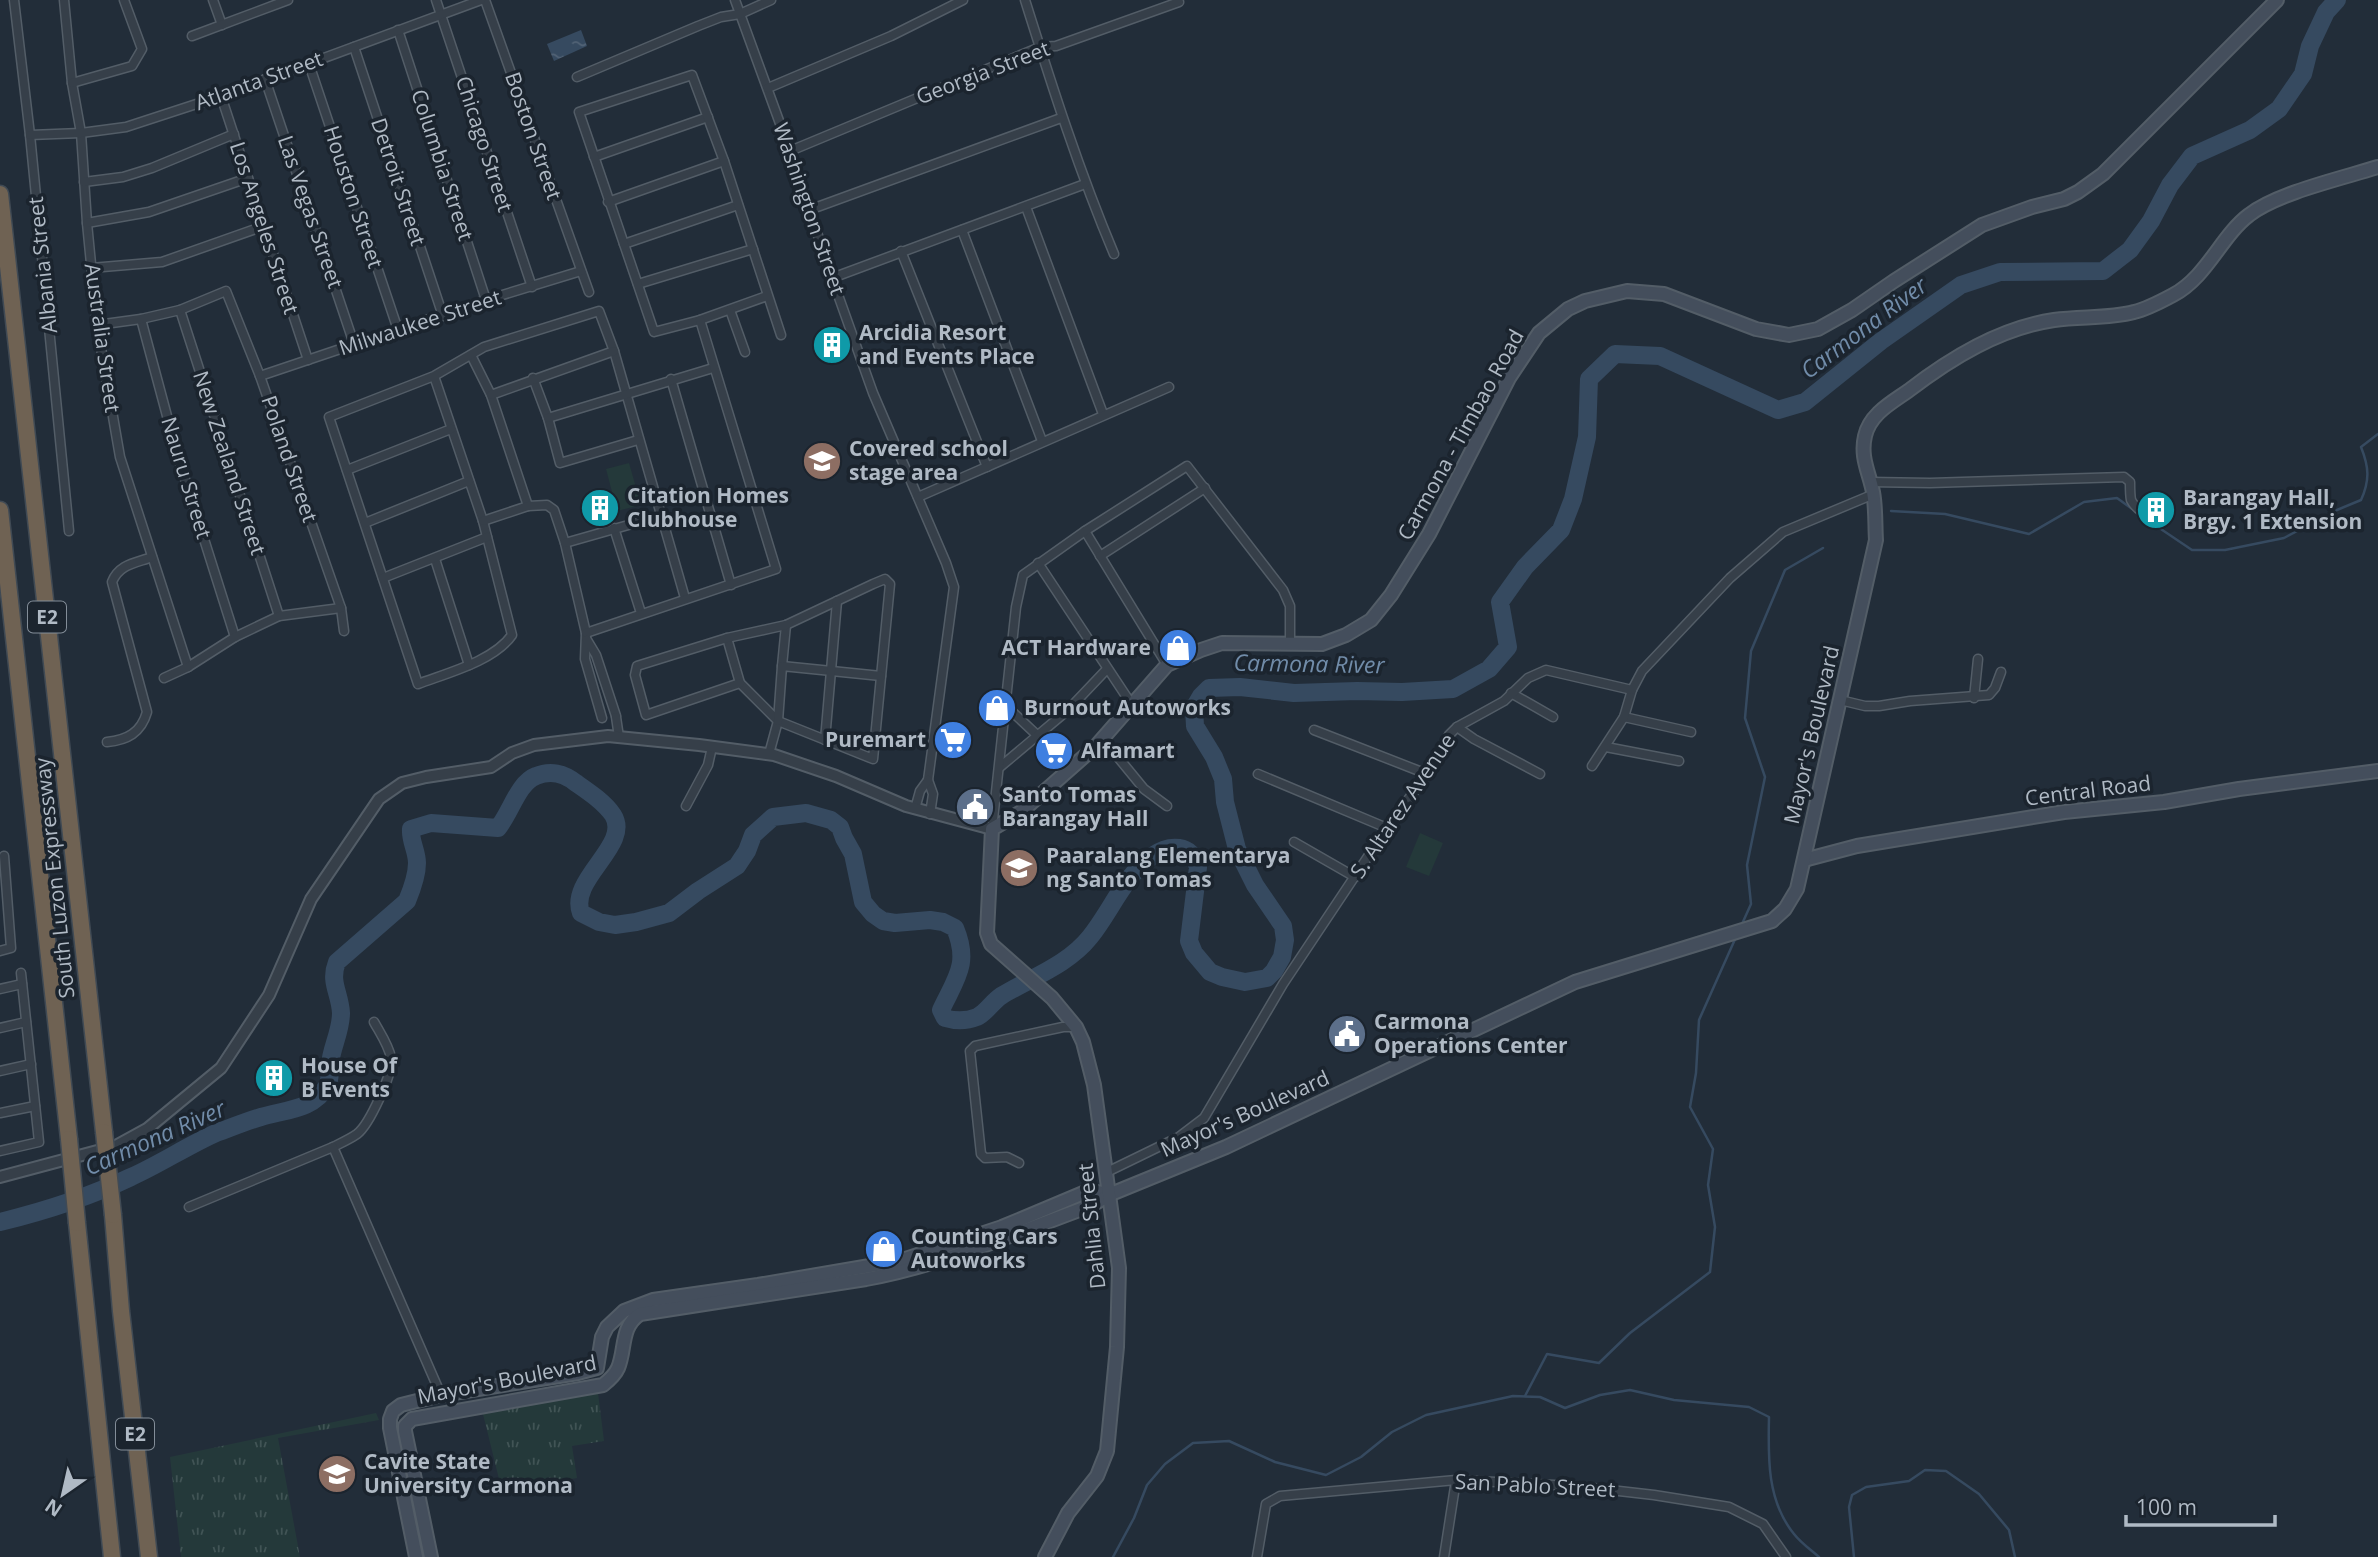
<svg xmlns="http://www.w3.org/2000/svg" width="2378" height="1557" font-family="'Open Sans',sans-serif">
<style>
.grass{fill:url(#grass-tufts)}
.pitch{fill:#24393a}
.water{fill:url(#water-ripples)}
.lines{fill:none;stroke-linecap:round;stroke-linejoin:round}
.stream{stroke:#364a60;stroke-width:2.5}
.river{stroke:#364a60;stroke-width:18}
.minor-casing{stroke:#535d67;stroke-width:11}
.tertiary-casing{stroke:#535d67;stroke-width:14}
.secondary-casing{stroke:#535d67;stroke-width:16}
.motorway-casing{stroke:#404a54;stroke-width:19}
.minor{stroke:#363f49;stroke-width:8}
.tertiary{stroke:#363f49;stroke-width:10}
.secondary{stroke:#444e5c;stroke-width:12}
.motorway{stroke:#6f6253;stroke-width:16}
.motorway-bridge-casing{stroke:#404a54;stroke-width:19;stroke-linecap:butt}
.motorway-bridge{stroke:#6f6253;stroke-width:16}
.labels{text-anchor:middle;stroke-width:7;stroke-linejoin:round;paint-order:stroke}
.shield{fill:#1b242e;stroke:#838d98;stroke-width:2}
.shield-label{font-size:19px;font-weight:bold;fill:#b0bac5}
.street-label{font-size:21px;fill:#b0bac5;stroke:#1b242e}
.poi-label{font-size:21px;font-weight:bold;fill:#b0bac5;stroke:#1b242e;text-anchor:start}
.water-label{font-size:23px;font-style:italic;fill:#718ca9;stroke:#1b242e}
</style>
<defs>
<pattern id="grass-tufts" width="24" height="20" patternUnits="userSpaceOnUse" patternTransform="scale(1.75)"><rect width="24" height="20" fill="#24393a"/><path d="M3 7l-1-3M5 7V3M7 7l1-3M15 17l-1-3M17 17v-4M19 17l1-3" fill="none" stroke="#415455"/></pattern>
<pattern id="water-ripples" width="26" height="14" patternUnits="userSpaceOnUse" patternTransform="scale(1.75)"><rect width="26" height="14" fill="#364a60"/><path d="M2 4q2-2 4 0t4 0M15 11q2-2 4 0t4 0" fill="none" stroke="#516275"/></pattern>
</defs>
<rect width="100%" height="100%" fill="#222d39"/>
<g class="grass">
<polygon points="598,1393 604,1441 572,1446 577,1478 502,1491 483,1414"/>
<polygon points="376,1413 379,1420 278,1438 300,1557 181,1557 170,1457"/>
</g>
<g class="pitch">
<polygon points="629,463 641,505 617,511 606,469"/>
<polygon points="1420,833 1443,843 1429,876 1406,867"/>
</g>
<polygon class="water" points="581,30 587,46 554,61 547,44"/>
<g class="lines">
<g class="stream">
<polyline points="1891,511 1945,514 2029,534 2084,502 2117,498 2135,511"/>
<path d="M2140 515 2192 550H2225L2284 538 2337 510 2361 500C2370 480 2369 467 2361 447L2378 434"/>
<polyline points="1742,924 1751,904 1747,865 1765,777 1745,718 1751,651 1785,570 1823,548"/>
<polyline points="1525,1396 1547,1354 1599,1363 1630,1333 1710,1272 1715,1227 1708,1185 1713,1149 1690,1107 1696,1073 1699,1020 1736,937"/>
<path d="M1113 1557 1134 1518 1147 1485 1165 1464 1193 1443 1229 1441 1275 1462 1326 1475 1361 1457 1392 1432 1426 1415 1513 1396 1540 1397 1565 1408 1600 1395 1630 1390 1674 1400 1749 1407 1769 1417C1768 1458 1767 1501 1794 1534 1801 1543 1811 1550 1819 1557"/>
<polyline points="1854,1557 1849,1507 1852,1495 1866,1487 1909,1481 1925,1470 1946,1471 1979,1494 2009,1530 2015,1557"/>
</g>
<path class="river" d="M0 1222C45 1211 89 1197 131 1177 160 1164 187 1146 216 1133 230 1128 247 1121 261 1117 284 1110 314 1110 327 1086 331 1079 329 1072 330 1065 331 1048 341 1032 341 1013 340 993 329 982 337 962L407 901C412 889 417 875 417 863 417 851 410 841 411 829L431 823 498 828C511 812 518 783 536 776 550 770 564 773 576 783 589 792 604 802 613 815 632 845 568 879 581 913L599 922 615 925 636 922 669 913 698 891 737 866 747 851 753 835 773 817 806 813 831 820 840 827 844 838 853 854 863 902 873 914 883 921 895 923 930 920 943 922 955 928C970 964 956 978 941 1010L945 1018C955 1021 967 1021 977 1017 986 1013 992 1002 1001 996 1030 978 1068 965 1090 937 1111 911 1124 876 1152 856 1169 844 1192 843 1198 867L1189 941 1194 953 1210 972 1222 977 1245 982 1267 978 1274 971 1282 957 1285 940 1283 926 1255 885 1237 849 1225 802 1223 779 1214 757 1195 726 1194 708 1201 696 1209 688 1240 687 1294 693 1357 691 1402 692 1453 689 1489 669 1508 647 1500 602 1525 567 1561 530 1573 499 1587 437 1589 379 1615 354 1660 356 1778 410 1805 402 1881 341 1961 285 2000 272 2103 271 2130 250 2151 221 2170 185 2192 156 2250 130 2279 109 2303 74 2310 46 2326 12 2337 0"/>
<g class="minor-casing">
<g id="minor">
<polyline points="14,0 30,135 69,531"/>
<polyline points="64,0 72,83 81,133 87,223 97,325 120,457 188,667"/>
<polyline points="213,0 222,25"/>
<polyline points="436,0 532,287"/>
<polyline points="485,0 589,292"/>
<polyline points="735,0 790,151 832,278 873,393 946,563 954,587 928,780 933,794 930,814"/>
<path d="M1025 0C1052 86 1079 171 1114 254"/>
<polyline points="398,30 486,300"/>
<polyline points="192,36 288,0"/>
<polyline points="354,47 443,316"/>
<polyline points="309,64 398,330"/>
<polyline points="577,77 698,26 721,17 740,14 771,0"/>
<polyline points="265,79 354,344"/>
<polyline points="72,83 132,66 142,49 124,0"/>
<polyline points="768,88 891,36 963,0"/>
<polyline points="221,96 308,360"/>
<polyline points="30,135 81,133 126,127 221,96 481,0"/>
<polyline points="790,151 1040,47 1056,46 1179,2"/>
<polyline points="594,157 708,117"/>
<polyline points="84,182 123,177 152,168 234,134"/>
<polyline points="608,202 724,161"/>
<polyline points="1026,207 1103,414"/>
<polyline points="809,210 1061,118"/>
<polyline points="87,223 149,212 248,178"/>
<polyline points="962,230 1042,441"/>
<polyline points="624,244 738,205"/>
<polyline points="901,251 987,467"/>
<polyline points="91,268 162,262 264,226"/>
<polyline points="832,278 1085,184"/>
<polyline points="638,284 753,249"/>
<polyline points="767,296 700,320 654,332 579,112 692,75 724,161 781,335"/>
<polyline points="180,310 279,616"/>
<polyline points="730,310 745,352"/>
<polyline points="141,319 178,457 235,637"/>
<polyline points="97,325 141,319 180,310 226,291 260,376 341,608 344,631"/>
<polyline points="471,355 491,395 528,506"/>
<polyline points="260,376 486,300 581,271"/>
<path d="M434 376 483 521 512 635C494 661 447 673 418 684L329 417 434 376 484 347 599 311 614 351 685 598"/>
<polyline points="533,378 548,418 560,463 638,440"/>
<polyline points="671,379 731,585"/>
<polyline points="491,395 614,351"/>
<polyline points="548,418 713,368"/>
<polyline points="347,470 451,429"/>
<path d="M1870 482 1930 483 2124 477 2130 482C2130 487 2130 495 2131 500 2136 510 2150 518 2160 518"/>
<polyline points="918,497 1169,387"/>
<polyline points="483,521 528,506 547,505 554,510 565,543 586,633 585,659 602,718"/>
<polyline points="365,523 469,481"/>
<polyline points="614,528 641,613"/>
<polyline points="1085,531 1167,665"/>
<polyline points="565,543 660,516"/>
<polyline points="1100,556 1205,488"/>
<polyline points="435,559 469,665"/>
<polyline points="1038,563 1132,705"/>
<polyline points="383,578 487,537"/>
<polyline points="586,633 776,569 700,320"/>
<polyline points="727,638 740,683 778,721"/>
<polyline points="587,640 596,655 616,716"/>
<polyline points="782,666 786,625"/>
<polyline points="164,678 188,667 235,637 279,616 341,608"/>
<polyline points="740,683 646,715 635,675 637,666 727,638 786,625 873,584 885,579 890,584 873,759 778,721 769,754"/>
<polyline points="1511,693 1553,717"/>
<polyline points="1974,698 1978,659"/>
<polyline points="1840,700 1865,706 1879,706 1910,701 1989,695 1995,688 2001,672"/>
<polyline points="1006,706 1038,736"/>
<polyline points="616,717 619,737"/>
<polyline points="1624,717 1691,732"/>
<polyline points="778,721 782,666 881,676"/>
<polyline points="1457,727 1474,739 1540,774"/>
<polyline points="1314,730 1427,774"/>
<polyline points="1103,739 1144,789 1167,806"/>
<polyline points="825,740 837,601"/>
<path d="M107 742C127 740 141 733 147 712L112 582C119 564 136 563 152 557"/>
<polyline points="1606,747 1679,761"/>
<polyline points="1592,766 1624,717 1632,690"/>
<polyline points="1000,767 1068,710 1107,669"/>
<polyline points="1258,774 1387,828"/>
<polyline points="686,806 708,765 712,747"/>
<polyline points="915,809 920,791 928,780"/>
<polyline points="992,829 1016,607 1023,575 1085,531 1187,466 1283,590 1290,606 1290,644"/>
<polyline points="1294,842 1355,877"/>
<polyline points="0,951 11,948 4,856"/>
<polyline points="0,989 22,984"/>
<polyline points="0,1028 26,1022"/>
<polyline points="0,1071 31,1064"/>
<polyline points="0,1113 35,1106"/>
<path d="M333 1147C341 1143 350 1139 357 1134 369 1125 394 1072 391 1058 389 1046 380 1033 374 1022"/>
<polyline points="0,1151 39,1142 21,973"/>
<polyline points="1019,1163 1007,1157 985,1158 981,1154 970,1051 975,1046 1063,1027 1076,1027"/>
<polyline points="1107,1172 1179,1137 1204,1118 1283,984 1387,828 1427,774 1449,735 1457,727 1504,701 1528,678 1546,670 1632,690 1642,671 1730,578 1783,532 1874,494"/>
<polyline points="189,1207 333,1147 441,1395"/>
<polyline points="1257,1557 1266,1504 1280,1496 1456,1480 1575,1486 1654,1495 1729,1507 1763,1524 1786,1557"/>
<polyline points="1444,1557 1456,1480"/>
</g>
</g>
<g class="tertiary-casing">
<polyline id="tertiary" points="0,1177 116,1146 147,1129 221,1068 269,995 311,899 379,799 402,783 426,777 491,767 512,753 534,745 608,736 699,745 774,755 836,776 906,806 992,829"/>
</g>
<g class="secondary-casing">
<g id="secondary">
<polyline points="1804,860 1857,846 2064,812 2164,802 2239,789 2378,771"/>
<polyline points="416,1557 390,1428 390,1419 393,1411 401,1405 441,1395 578,1373 597,1368 602,1337 607,1327 624,1311 653,1300 758,1285 899,1261 1002,1227 1088,1191 1111,1194"/>
<path d="M431 1557 405 1431V1426L412 1419 603 1385C608 1381 615 1375 618 1368 626 1349 620 1327 640 1314L866 1279C943 1265 1016 1233 1090 1206L1111 1194 1226 1147 1575 982 1772 921 1785 909 1797 889 1876 540C1875 525 1876 508 1873 492 1869 472 1860 457 1865 436 1870 414 1891 403 1908 391 1951 358 2000 328 2054 320 2081 316 2108 319 2134 312 2147 309 2160 302 2173 295 2207 277 2221 236 2249 215 2277 193 2343 178 2378 167"/>
<polyline points="1045,1557 1068,1513 1097,1476 1107,1451 1117,1347 1119,1268 1094,1085 1083,1042 1076,1027 1052,998 991,944 987,933 992,829 1021,812 1096,746 1167,665 1201,650 1222,643 1322,644 1346,635 1371,620 1391,595 1429,534 1509,378 1539,333 1568,309 1585,301 1627,291 1664,294 1756,329 1789,335 1818,329 1852,310 1894,281 1982,225 2032,207 2064,199 2078,192 2103,174 2277,0"/>
</g>
</g>
<g class="motorway-casing">
<g id="motorway">
<polyline points="0,194 104,1132"/>
<polyline points="0,510 69,1139"/>
<polyline points="113,1215 121,1311 149,1557"/>
<polyline points="77,1223 112,1557"/>
</g>
</g>
<use href="#minor" class="minor"/>
<use href="#tertiary" class="tertiary"/>
<use href="#secondary" class="secondary"/>
<use href="#motorway" class="motorway"/>
<g class="motorway-bridge-casing">
<g id="motorway-bridge">
<polyline points="104,1132 113,1215"/>
<polyline points="69,1139 77,1223"/>
</g>
</g>
<use href="#motorway-bridge" class="motorway-bridge"/>
</g>
<defs>
<g id="building-disc" transform="scale(2.0125)"><circle r="9.5" fill="#0f9aa8" stroke="#1b242e"/><path d="M-4-6H4V6H1V3H-1V6H-4ZM-2.5-4.3h1.7v1.8h-1.7ZM.8-4.3h1.7v1.8H.8ZM-2.5-1h1.7V.8h-1.7ZM.8-1h1.7V.8H.8Z" fill="#fff"/></g>
<g id="school-disc" transform="scale(2.0125)"><circle r="9.5" fill="#8d6e63" stroke="#1b242e"/><path d="M0-5L7-2L0 1L-7-2ZM-4 1L0 2.5L4 1V4Q0 6-4 4Z" fill="#fff"/></g>
<g id="shop-disc" transform="scale(2.0125)"><circle r="9.5" fill="#3f7fe0" stroke="#1b242e"/><path d="M-5-2.5h2.3a2.7 3.5 0 0 1 5.4 0H5L5.5 6h-11ZM-1.5-2.5h3a1.5 2.3 0 0 0-3 0Z" fill="#fff"/></g>
<g id="supermarket-disc" transform="scale(2.0125)"><circle r="9.5" fill="#3f7fe0" stroke="#1b242e"/><path d="M-6-5.5h2.5l.6 2H6L4.5 2H-2.5L-4.4-4H-6ZM-1.5 3.2a1.3 1.3 0 1 0 .1 0ZM3 3.2a1.3 1.3 0 1 0 .1 0Z" fill="#fff"/></g>
<g id="civic-disc" transform="scale(2.0125)"><circle r="9.5" fill="#5c6f8a" stroke="#1b242e"/><path d="M-.6-6.5H3V-4.5H.6V-3L4-1V1h2V6H-6V1h2V-1L-.6-3ZM-1.2 2.5V6h2.4V2.5Z" fill="#fff"/></g>
<g id="university-disc" transform="scale(2.0125)"><circle r="9.5" fill="#8d6e63" stroke="#1b242e"/><path d="M0-5L7-2L0 1L-7-2ZM-4 1L0 2.5L4 1V4Q0 6-4 4Z" fill="#fff"/></g>
</defs>
<g fill-rule="evenodd">
<use href="#building-disc" x="832" y="345"/>
<use href="#school-disc" x="822" y="461"/>
<use href="#building-disc" x="600" y="508"/>
<use href="#building-disc" x="2156" y="510"/>
<use href="#shop-disc" x="1178" y="648"/>
<use href="#shop-disc" x="997" y="708"/>
<use href="#supermarket-disc" x="953" y="740"/>
<use href="#supermarket-disc" x="1054" y="751"/>
<use href="#civic-disc" x="975" y="807"/>
<use href="#school-disc" x="1019" y="868"/>
<use href="#civic-disc" x="1347" y="1034"/>
<use href="#building-disc" x="274" y="1078"/>
<use href="#shop-disc" x="884" y="1249"/>
<use href="#university-disc" x="337" y="1474"/>
</g>
<g class="labels">
<g class="shield">
<rect x="28" y="601.5" width="38" height="31" rx="5"/>
<rect x="116" y="1418.5" width="38" height="31" rx="5"/>
</g>
<g class="shield-label">
<text x="47" y="624">E2</text>
<text x="135" y="1441">E2</text>
</g>
<g class="street-label">
<text transform="translate(983 73) rotate(-21)" y="7">Georgia Street</text>
<text transform="translate(259 81) rotate(-20)" y="7">Atlanta Street</text>
<text transform="translate(533 136) rotate(71)" y="7">Boston Street</text>
<text transform="translate(484 144) rotate(72)" y="7">Chicago Street</text>
<text transform="translate(442 165) rotate(72)" y="7">Columbia Street</text>
<text transform="translate(398 182) rotate(72)" y="7">Detroit Street</text>
<text transform="translate(353 197) rotate(72)" y="7">Houston Street</text>
<text transform="translate(809 209) rotate(71)" y="7">Washington Street</text>
<text transform="translate(310 212) rotate(71)" y="7">Las Vegas Street</text>
<text transform="translate(264 228) rotate(72)" y="7">Los Angeles Street</text>
<text transform="translate(43 265) rotate(-96)" y="7">Albania Street</text>
<text transform="translate(420 323) rotate(-18)" y="7">Milwaukee Street</text>
<text transform="translate(102 338) rotate(82)" y="7">Australia Street</text>
<text transform="translate(1461 435) rotate(-61)" y="7">Carmona - Timbao Road</text>
<text transform="translate(289 459) rotate(71)" y="7">Poland Street</text>
<text transform="translate(229 463) rotate(72)" y="7">New Zealand Street</text>
<text transform="translate(186 478) rotate(73)" y="7">Nauru Street</text>
<text transform="translate(1812 735) rotate(-77)" y="7">Mayor's Boulevard</text>
<text transform="translate(2088 791) rotate(-7)" y="7">Central Road</text>
<text transform="translate(1403 806) rotate(-56)" y="7">S. Altarez Avenue</text>
<text transform="translate(55 878) rotate(-96)" y="7">South Luzon Expressway</text>
<text transform="translate(1245 1114) rotate(-24)" y="7">Mayor's Boulevard</text>
<text transform="translate(1092 1226) rotate(-96)" y="7">Dahlia Street</text>
<text transform="translate(507 1380) rotate(-11)" y="7">Mayor's Boulevard</text>
<text transform="translate(1535 1486) rotate(3)" y="7">San Pablo Street</text>
</g>
<g class="poi-label">
<text x="859" y="340">Arcidia Resort<tspan x="859" dy="24">and Events Place</tspan></text>
<text x="849" y="456">Covered school<tspan x="849" dy="24">stage area</tspan></text>
<text x="627" y="503">Citation Homes<tspan x="627" dy="24">Clubhouse</tspan></text>
<text x="2183" y="505">Barangay Hall,<tspan x="2183" dy="24">Brgy. 1 Extension</tspan></text>
<text x="1151" y="655" text-anchor="end">ACT Hardware</text>
<text x="1024" y="715">Burnout Autoworks</text>
<text x="926" y="747" text-anchor="end">Puremart</text>
<text x="1081" y="758">Alfamart</text>
<text x="1002" y="802">Santo Tomas<tspan x="1002" dy="24">Barangay Hall</tspan></text>
<text x="1046" y="863">Paaralang Elementarya<tspan x="1046" dy="24">ng Santo Tomas</tspan></text>
<text x="1374" y="1029">Carmona<tspan x="1374" dy="24">Operations Center</tspan></text>
<text x="301" y="1073">House Of<tspan x="301" dy="24">B Events</tspan></text>
<text x="911" y="1244">Counting Cars<tspan x="911" dy="24">Autoworks</tspan></text>
<text x="364" y="1469">Cavite State<tspan x="364" dy="24">University Carmona</tspan></text>
</g>
<g class="water-label">
<text transform="translate(1864 328) rotate(-37)" y="8">Carmona River</text>
<text transform="translate(1309 664) rotate(1)" y="8">Carmona River</text>
<text transform="translate(155 1138) rotate(-24)" y="8">Carmona River</text>
</g>
</g>
<g transform="translate(63 1494) rotate(214)" stroke="#1b242e" stroke-width="5" paint-order="stroke">
<path d="M0-5L12 26L0 18L-12 26Z" fill="#b0bac5"/>
<text y="-10" font-size="19" font-weight="bold" text-anchor="middle" fill="#b0bac5">N</text>
</g>
<path d="M2126 1515v10h149v-10" fill="none" stroke="#b0bac5" stroke-width="3.5"/>
<text x="2136" y="1515" font-size="21" fill="#b0bac5" stroke="#1b242e" stroke-width="5" paint-order="stroke">100 m</text>
</svg>
